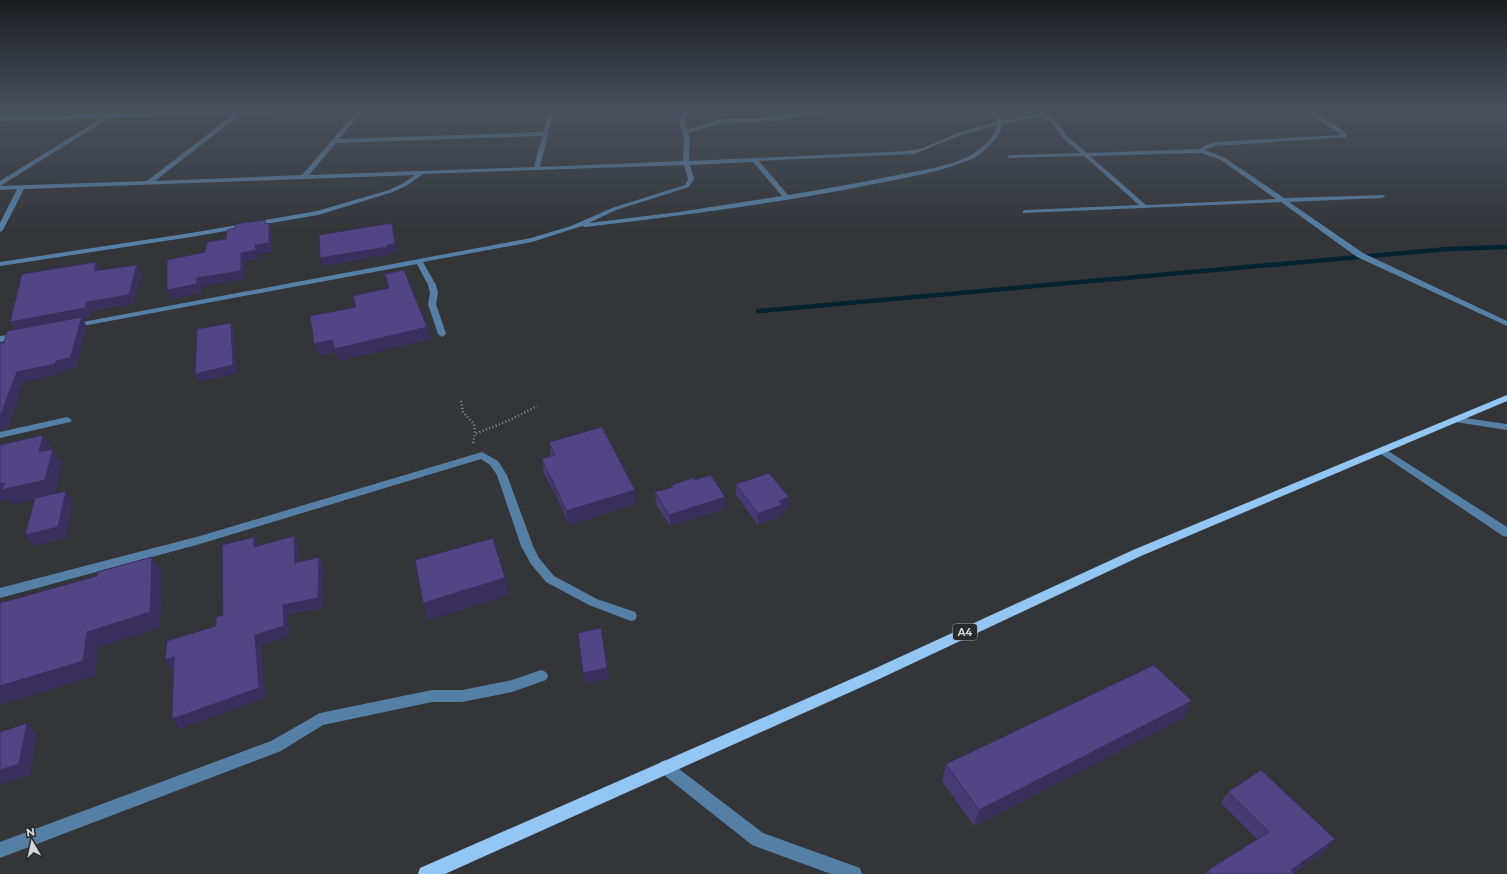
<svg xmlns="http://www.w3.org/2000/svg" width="1507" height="874" font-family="Montserrat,sans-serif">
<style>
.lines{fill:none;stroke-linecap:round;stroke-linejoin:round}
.stream{stroke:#03232e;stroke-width:4.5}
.path{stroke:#8b8d8f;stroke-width:2.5;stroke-dasharray:1 2.5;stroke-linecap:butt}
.minor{fill:#557fa4;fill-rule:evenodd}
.major{fill:#93c6f3;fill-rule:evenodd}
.wall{fill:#473b73}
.shaded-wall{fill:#39305e}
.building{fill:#524586;stroke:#39305e}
.labels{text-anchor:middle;stroke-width:4;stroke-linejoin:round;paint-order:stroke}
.shield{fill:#292a2e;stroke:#a1a2a4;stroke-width:1}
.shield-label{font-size:10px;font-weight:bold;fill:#d4d5d7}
</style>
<rect width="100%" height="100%" fill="#333538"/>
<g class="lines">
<polyline class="stream" points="758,311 1448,249 1507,247"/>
<g class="path">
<polyline points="461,401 463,412 474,424 475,434"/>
<polyline points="473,443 475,434 510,420 537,406"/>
</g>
<g class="minor">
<path d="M311 109H380L363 111 339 139 543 132 549 111 548 109H554L540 167 683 161 684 138 679 121 680 117 687 109H692C686 117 684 120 687 130L722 119 772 117 840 109H856L772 121 722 123 688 133 690 138 689 161 908 151 923 148 960 132 997 122 986 109H991L1002 121 1039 113 1036 111 1041 110 1056 121 1067 136 1087 153 1200 149 1204 146 1215 142 1341 135 1311 114V109H1316V113L1340 128 1347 135V137L1216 146 1205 150 1225 158 1284 198 1384 195 1385 196 1382 198 1289 202 1363 253 1507 321V326L1357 257 1281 202 1023 213V211L1025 210 1139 205 1084 156 1008 158 1007 157 1010 155 1080 153 1063 138 1052 123 1042 116 1002 124C1001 137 984 153 972 159 939 173 903 178 869 185 775 204 680 216 585 227L582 226 532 242 423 262 436 285 438 293 436 304 446 334 442 337 438 334 428 304 430 293 428 285 417 264 72 328 68 326 72 324 531 238 571 226 612 208 685 185 688 179 684 165 423 174 406 186 393 192 318 215 191 237 0 266V262L191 233 317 211 389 190 402 184 415 175 24 189 3 230 0 232V223L17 189 0 190V186L147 181 234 114 109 118 0 186V181L102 118 0 121V117ZM357 111 302 175 155 181 241 114ZM997 125C995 137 980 150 969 156 950 166 923 170 902 174 864 182 826 189 788 195L759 161 914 154 964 134ZM542 136 534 167 309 175 336 143ZM1201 153 1221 160 1276 199 1146 205 1090 156ZM753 162 782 196 679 212 589 223 616 210 689 187 694 179 690 165Z"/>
<polygon points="19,333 22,334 23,336 22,338 0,342 0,336"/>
<polygon points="67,417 72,420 70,422 0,438 0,432"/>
<polygon points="1458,417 1507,424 1507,430 1455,422 1453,420 1455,418"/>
<polygon points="1382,447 1507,527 1507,537 1503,536 1378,452 1377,450"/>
<polygon points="482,452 498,461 507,475 533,546 539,558 554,576 597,599 635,612 637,616 635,620 631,621 589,605 546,582 531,564 521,546 497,475 490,465 481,459 200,544 0,598 0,588 200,536"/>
<polygon points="541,670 546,672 548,676 546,680 512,692 462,702 432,702 323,725 281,751 0,858 0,842 271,741 320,713 432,690 462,690 512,680"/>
<polygon points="665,760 670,762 763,833 860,868 862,874 831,874 752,845 660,772 657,767 660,762"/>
</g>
<polygon class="major" points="1507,395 1507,401 1141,556 875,681 445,874 418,874 420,868 865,673 1133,550"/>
</g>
<g class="wall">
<polygon points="549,442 636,504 569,525 555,493 554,493 544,473 542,459 551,456"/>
<polygon points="694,480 725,497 726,508 670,526 656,504 655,492 671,487 671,485"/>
<polygon points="736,484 789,497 788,509 782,511 782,516 758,525 736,495"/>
<polygon points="1183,718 974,826 942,781 946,764"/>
<polygon points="1228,792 1335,839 1326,850 1293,873 1295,874 1206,874 1208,870 1257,839 1221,803"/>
</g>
<g class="shaded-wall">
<polygon points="269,223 272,231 272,252 259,254 259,259 245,261 244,279 201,287 201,293 172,299 167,290 197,278 255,245"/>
<polygon points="392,223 394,231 397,251 389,253 389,255 323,266 320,258 387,245"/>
<polygon points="96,262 101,271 94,271"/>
<polygon points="137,265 142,274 134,304 92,311 90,318 83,319 87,327 76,368 62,371 61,374 24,382 8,428 0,430 0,417 16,332 10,322 87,302"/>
<polygon points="231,323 234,331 237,373 199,382 195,374"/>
<polygon points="427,327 431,339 339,361 336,352 319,356 314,344 332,340"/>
<polygon points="43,435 62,463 55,494 13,505 9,499 0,502 0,484 39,452"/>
<polygon points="551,479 552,479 555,493 554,493"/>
<polygon points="635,490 636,504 569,525 566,511"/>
<polygon points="66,491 73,502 66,538 34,546 25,535"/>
<polygon points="725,497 726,508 670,526 669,515"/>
<polygon points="789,497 788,509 782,511 782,516 758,525 758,514 779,501"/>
<polygon points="294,536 299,546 300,573 295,563"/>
<polygon points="254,537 259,547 254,547"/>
<polygon points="152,557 162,572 160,628 98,647 95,676 0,705 0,686 87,632"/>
<polygon points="319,557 324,567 323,608 288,615 289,636 261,645 265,698 180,729 172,719 255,635 283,605"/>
<polygon points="505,578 509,595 429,620 423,603"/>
<polygon points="601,628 609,679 586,684 583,673"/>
<polygon points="174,657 181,667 172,670 165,660"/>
<polygon points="1192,701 1183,718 974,826 979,810"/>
<polygon points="27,723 37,734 30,775 0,785 0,770"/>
<polygon points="1335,839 1326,850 1291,874 1291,870"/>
</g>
<g class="building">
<polygon points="265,220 265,224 269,223 269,243 255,245 256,250 241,253 241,271 197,278 197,284 167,290 167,260 205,252 207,242 226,239 227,230 235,228 235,224"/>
<polygon points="392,223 395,244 387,245 387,247 320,258 319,235"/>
<polygon points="96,262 94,271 137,265 129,295 87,302 85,308 10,322 22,274"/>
<polygon points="404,270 427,327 335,349 332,340 314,344 310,316 356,307 353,296 389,288 385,274"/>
<polygon points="82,317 70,358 56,361 55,364 17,372 0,417 0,343 4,343 7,331"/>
<polygon points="231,323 233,365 195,374 197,329"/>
<polygon points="602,427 635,490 566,511 552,479 551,479 542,459 555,455 549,442"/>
<polygon points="43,435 39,452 53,449 45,480 2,490 5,483 0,484 0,445"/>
<polygon points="769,473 789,497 779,501 782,505 758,514 736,484"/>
<polygon points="711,475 725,497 669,515 655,492 673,487 671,485 693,478 694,480"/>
<polygon points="66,491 58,527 25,535 35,498"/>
<polygon points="294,536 295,563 319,557 318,598 283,605 284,626 255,635 259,688 172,719 174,657 165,660 167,641 216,626 216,617 223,615 222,545 254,537 254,547"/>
<polygon points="493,538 505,578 423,603 415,560"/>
<polygon points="152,557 150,612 87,632 83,661 0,686 0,603 97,576 97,572"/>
<polygon points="601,628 607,668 583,673 578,633"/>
<polygon points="1154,665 1192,701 979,810 946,764"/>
<polygon points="27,723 19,764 0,770 0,732"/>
<polygon points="1261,770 1335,839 1291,870 1295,874 1212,874 1208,870 1269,832 1228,792"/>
</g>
<linearGradient id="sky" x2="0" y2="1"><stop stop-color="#1c1d1f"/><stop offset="0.47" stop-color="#4a515e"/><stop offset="1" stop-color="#4a515e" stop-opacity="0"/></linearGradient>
<rect width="1507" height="232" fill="url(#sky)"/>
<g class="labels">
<rect class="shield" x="953" y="624" width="24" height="16" rx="3"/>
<g class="shield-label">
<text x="965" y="636">A4</text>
</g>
</g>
<g transform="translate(32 842) rotate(351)" stroke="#292a2e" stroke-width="3" paint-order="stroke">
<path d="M0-3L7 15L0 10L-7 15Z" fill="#d4d5d7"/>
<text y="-6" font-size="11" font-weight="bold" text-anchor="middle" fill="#d4d5d7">N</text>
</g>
</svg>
